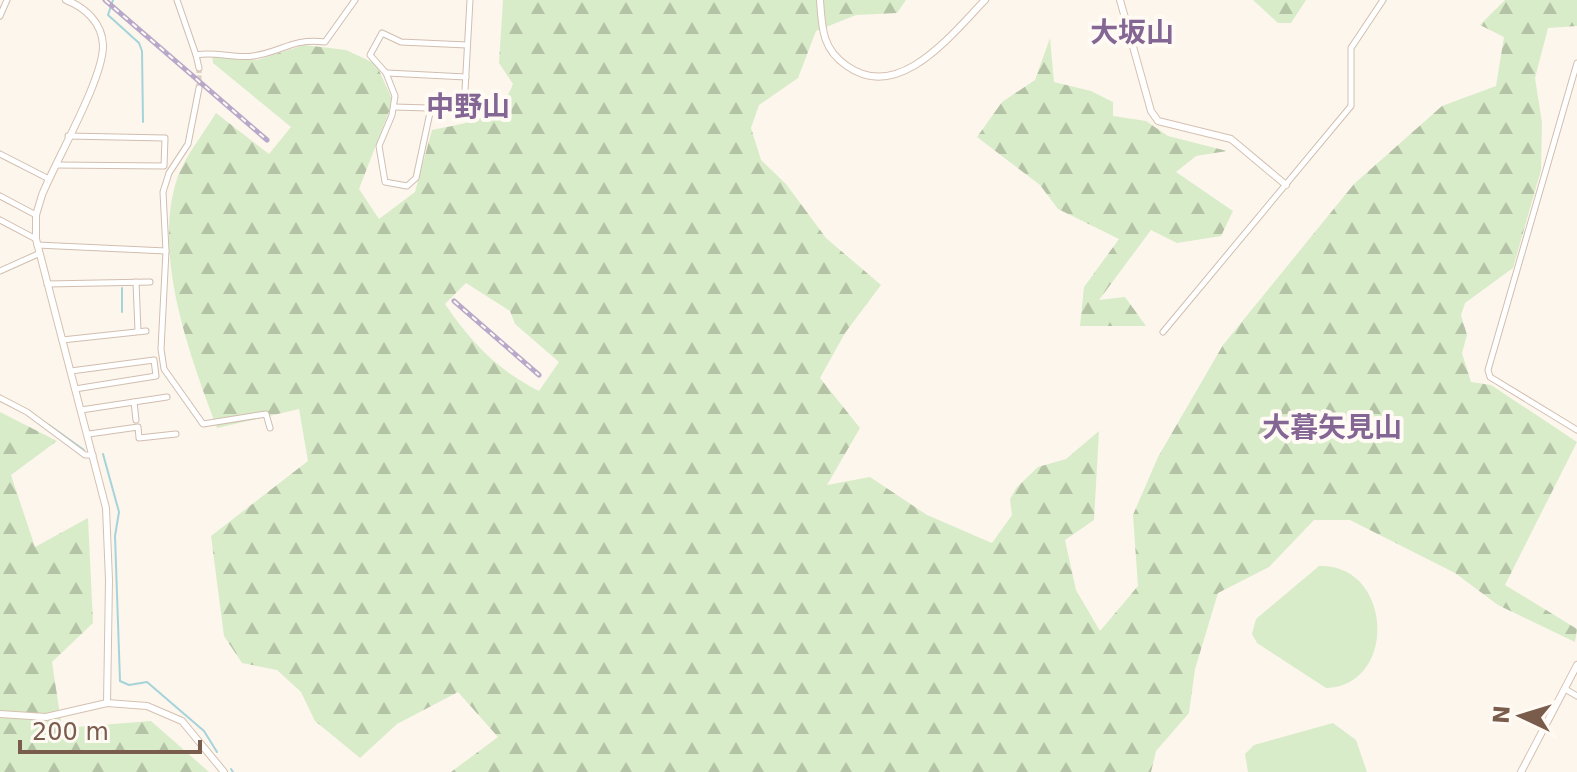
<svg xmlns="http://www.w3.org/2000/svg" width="1577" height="772" font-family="'DejaVu Sans','Noto Sans JP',sans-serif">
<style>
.green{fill:#d8ecc9}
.forest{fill:url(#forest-firs);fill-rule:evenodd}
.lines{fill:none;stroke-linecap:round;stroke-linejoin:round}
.stream{stroke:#a5d3da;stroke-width:2}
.street-tunnel{stroke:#dcd0c4;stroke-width:5;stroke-dasharray:5 2.5;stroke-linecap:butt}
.street-casing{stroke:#d1beb0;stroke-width:7}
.secondary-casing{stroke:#d6c0b0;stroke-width:8}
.street{stroke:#fff;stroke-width:5}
.secondary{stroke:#fff;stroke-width:6}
.rail-casing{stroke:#b9a8c9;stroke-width:5}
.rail{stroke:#fffaf3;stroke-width:2;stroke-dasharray:6;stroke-linecap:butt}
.labels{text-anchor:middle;stroke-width:8;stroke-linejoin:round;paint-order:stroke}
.quarter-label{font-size:28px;font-weight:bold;fill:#846695;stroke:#fffaf3}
</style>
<defs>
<pattern id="forest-firs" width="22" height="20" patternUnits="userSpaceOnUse" patternTransform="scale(2)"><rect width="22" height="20" fill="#d8ecc9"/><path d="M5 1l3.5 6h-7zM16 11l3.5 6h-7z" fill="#b4c2a5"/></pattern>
</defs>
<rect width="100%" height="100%" fill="#fdf6ec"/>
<g class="green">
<path d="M1319 566C1392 563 1399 685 1326 688L1257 643 1252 634 1256 619Z"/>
<polygon points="1333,723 1356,740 1367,772 1248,772 1245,754 1254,745"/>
</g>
<g class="forest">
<path d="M503 0H906L897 13 856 15 816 31 798 78 759 105 751 128 761 160 786 184 826 238 881 285 845 333 820 378 860 428 827 485 870 477 927 515 992 543 1012 515 1010 499 1017 487 1038 467 1066 459 1099 431 1094 520 1065 540 1076 590 1100 631 1138 586 1133 515 1158 457 1223 345 1354 184 1442 106 1496 86 1504 37 1480 25 1505 0H1577V26L1548 28 1535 78 1542 123 1541 170 1513 268 1465 303 1461 315 1467 335 1462 353 1471 382 1491 385 1577 442 1505 585 1577 629 1575 642 1498 605 1455 573 1350 520H1314L1269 567 1218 593 1195 669 1189 713 1156 751 1151 772H451L498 737 458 692 397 724 360 758 315 721 301 692 277 670 242 663 224 636 211 536 308 461 299 409 217 428C190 356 151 253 178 176 186 155 204 133 216 113L269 154 291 127 213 63 212 54 257 60 304 45 346 50 376 64 393 101 359 189 379 219 415 192 432 130C467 123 500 120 513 84L499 63ZM466 283 510 311 515 324 559 362 539 391C498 371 470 341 445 304Z"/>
<polygon points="1253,0 1306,0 1291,23 1278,23"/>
<polygon points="1050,38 1054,82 1091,91 1113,102 1113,116 1146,121 1168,136 1227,151 1196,156 1176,172 1233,211 1221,236 1177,243 1151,230 1099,300 1125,297 1146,326 1080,326 1084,287 1119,239 1058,209 1040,185 977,137 1002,102 1035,80"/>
<polygon points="0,412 57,441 11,475 35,547 88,518 93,623 52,662 62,728 151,721 209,772 0,772"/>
</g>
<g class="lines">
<g class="stream">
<polyline points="113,0 108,15 139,43 142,51 143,122"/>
<polyline points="122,312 122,288"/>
<polyline points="49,425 84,450"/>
<polyline points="103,454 119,512 115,536 120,681 129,685 147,682 204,731 217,752"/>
<polyline points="231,769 233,772"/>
</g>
<polyline class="street-tunnel" points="199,88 199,68"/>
<g class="street-casing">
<g id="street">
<path d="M177 0 196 55C216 51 234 59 253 56 282 52 292 38 325 42L355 0"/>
<polyline points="0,16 7,0"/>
<polyline points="196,55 199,68"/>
<polyline points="1577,63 1488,370 1490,377 1577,430"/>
<polyline points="387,73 466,77"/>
<polyline points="199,88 188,144 169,173 163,192 166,251 161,349 164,369 203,424 266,414 270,428"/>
<polyline points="394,107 464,109 470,0"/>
<polyline points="431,108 416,178 407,186 385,182 379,146 392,115 395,96 386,73 370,55 382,33 401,42 467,45"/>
<polyline points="0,154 49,179"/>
<polyline points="56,165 164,166 165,138 68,136"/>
<polyline points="0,196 36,215"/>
<polyline points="0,220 36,239"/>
<polyline points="37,245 166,251"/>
<polyline points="0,271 38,254"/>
<polyline points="136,282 138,331"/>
<polyline points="47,284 150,282"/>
<polyline points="1163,332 1351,106 1351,48 1383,0"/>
<polyline points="62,340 146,331"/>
<polyline points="71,371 154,360 156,376 75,389"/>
<polyline points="0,398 27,412 85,455 93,455"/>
<polyline points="134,402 136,420"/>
<polyline points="81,410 167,397"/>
<polyline points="89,434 138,427 139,438 176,434"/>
<polyline points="1565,689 1577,696"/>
</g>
</g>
<g class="secondary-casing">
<g id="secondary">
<path d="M66 0C86 8 102 23 103 45 104 78 56 160 42 195L36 215V239L106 508 109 580 107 703"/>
<path d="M820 0C822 28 822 49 847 66 899 103 951 35 985 0"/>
<polyline points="1120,0 1151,111 1158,121 1231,139 1286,185"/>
<polyline points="0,714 46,717 107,703 147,706 182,721 224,772"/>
<polyline points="1521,772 1577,665"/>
</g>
</g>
<use href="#street" class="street"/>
<use href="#secondary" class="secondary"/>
<g class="rail-casing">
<g id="rail">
<polyline points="105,0 267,140"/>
<polyline points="454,301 539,375"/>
</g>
</g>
<use href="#rail" class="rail"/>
</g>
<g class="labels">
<g class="quarter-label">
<text x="1132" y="42">大坂山</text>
<text x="468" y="116">中野山</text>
<text x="1332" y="437">大暮矢見山</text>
</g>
</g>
<g transform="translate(1521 716) rotate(274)" stroke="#fffaf3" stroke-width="6" paint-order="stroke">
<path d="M0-6L14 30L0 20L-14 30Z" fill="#7a5c4d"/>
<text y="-12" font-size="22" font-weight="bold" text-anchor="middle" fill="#7a5c4d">N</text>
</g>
<path d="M20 740v12h180v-12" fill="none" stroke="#7a5c4d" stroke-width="4"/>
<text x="32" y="740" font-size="24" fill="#7a5c4d" stroke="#fffaf3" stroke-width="6" paint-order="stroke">200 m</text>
</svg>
